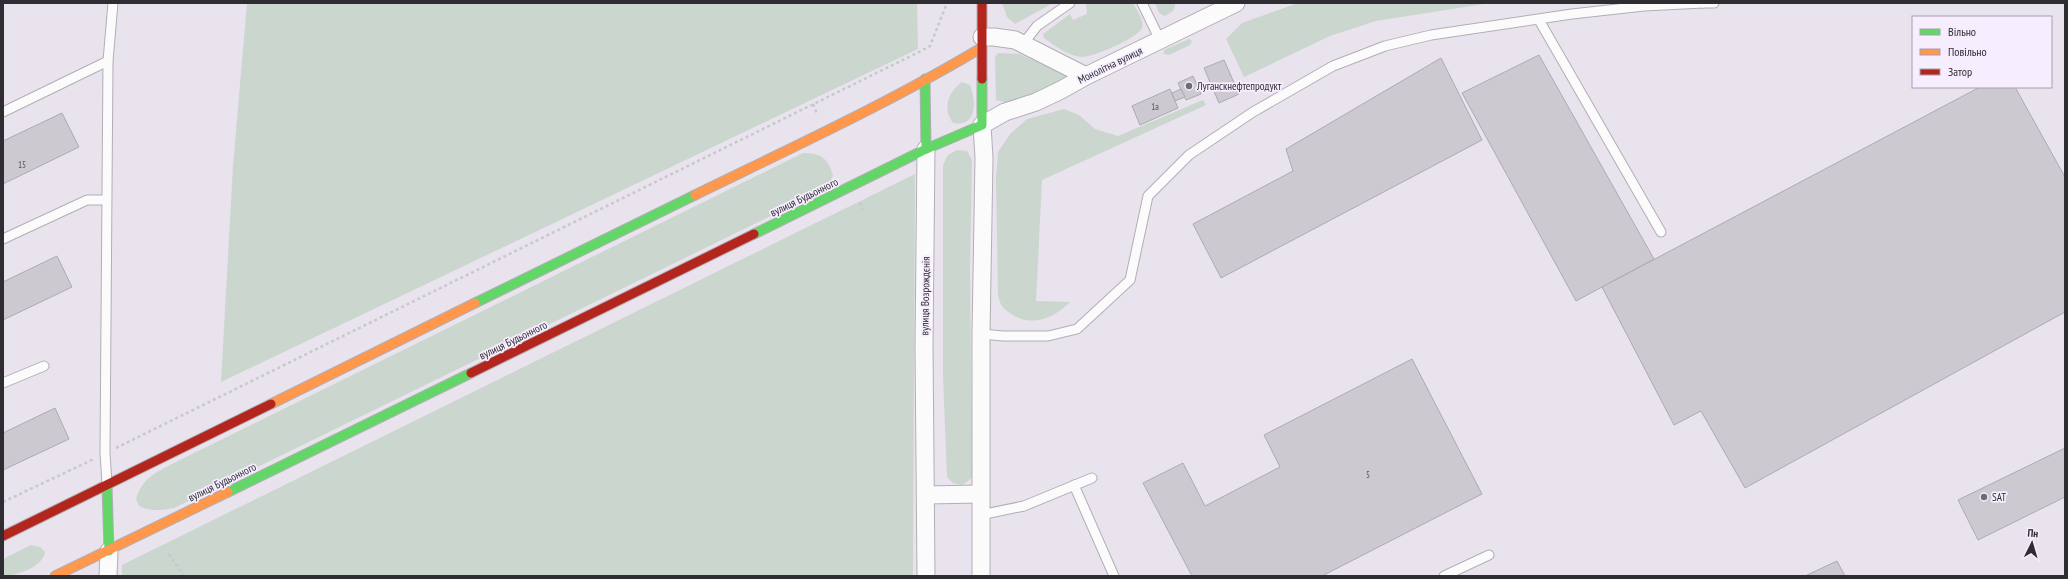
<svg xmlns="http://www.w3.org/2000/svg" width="2068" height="579" font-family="'PT Sans Narrow',sans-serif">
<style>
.green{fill:#cbd6ce}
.building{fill:#cdc9d1;stroke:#aeaab1}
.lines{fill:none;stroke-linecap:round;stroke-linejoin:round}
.lane-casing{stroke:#b2aeb5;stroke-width:11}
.street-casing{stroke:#b2aeb5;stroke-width:19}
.fast-casing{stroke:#b2aeb5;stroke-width:11}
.slow-casing{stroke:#b2aeb5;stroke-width:11}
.jam-casing{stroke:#b2aeb5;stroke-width:11}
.path{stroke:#c9c8ca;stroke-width:2.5;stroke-dasharray:3 3;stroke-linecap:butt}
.lane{stroke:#fcfbfc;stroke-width:9}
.street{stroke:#fcfbfc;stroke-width:17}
.fast{stroke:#63d668;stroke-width:9}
.slow{stroke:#ff974d;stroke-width:9}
.jam{stroke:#b3261e;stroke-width:9}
.poi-dot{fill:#706c73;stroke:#f6edfe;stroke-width:1.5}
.labels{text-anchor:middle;stroke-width:3.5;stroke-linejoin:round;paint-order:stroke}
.number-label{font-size:9px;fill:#56535a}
.street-label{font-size:11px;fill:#2f2c32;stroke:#f6edfe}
.poi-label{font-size:11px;fill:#2f2c32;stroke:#f6edfe;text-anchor:start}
</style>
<rect width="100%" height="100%" fill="#e8e3ed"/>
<g class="green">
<polygon points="247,3 917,3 918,49 221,382 233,166"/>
<polygon points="1002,3 1053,3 1015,24 1007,17"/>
<path d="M1089 3H1133C1136 9 1145 21 1142 28 1138 38 1093 57 1082 57 1068 56 1055 46 1044 38L1043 34 1070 14 1073 20 1087 14 1086 4Z"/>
<polygon points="1155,3 1174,3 1175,6 1173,11 1165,16 1159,13"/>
<polygon points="1298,3 1490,3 1376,21 1330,36 1244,77 1226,39 1242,23"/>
<polygon points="1189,39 1192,41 1190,45 1169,55 1164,54 1164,50"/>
<polygon points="998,53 1019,54 1063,73 1066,77 1066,83 1012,104 996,100 995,57"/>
<path d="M962 82 970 85C976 101 978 127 953 123 942 108 948 92 962 82Z"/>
<path d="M1203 100 1206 105 1042 180 1036 301 1070 302C1053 319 1030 328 1010 313 1002 308 1000 304 998 295L996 178 998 152 1011 133 1027 119 1064 109 1079 115 1095 129 1118 136Z"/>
<polygon points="957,150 967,151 972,160 970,266 972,478 962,485 953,483 947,477 943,376 943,165 948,155"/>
<path d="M803 153C821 153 829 159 833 176L826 189 174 508C162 510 151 512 139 506L136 499C143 476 158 472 178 461Z"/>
<polygon points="915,174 913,576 122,576 122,565"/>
<path d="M31 545 40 547 45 552C43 567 16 576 3 576V559Z"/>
</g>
<g class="building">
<polygon points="1539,55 1654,259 1576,301 1462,93"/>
<polygon points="1441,58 1482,140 1221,278 1193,224 1293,171 1286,149"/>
<polygon points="1224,60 1239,94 1219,103 1204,68"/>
<polygon points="1193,76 1201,94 1186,100 1178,83"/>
<polygon points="1980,87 2015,87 2065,177 2065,312 1745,488 1701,411 1674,425 1602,287"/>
<polygon points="1170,89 1178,108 1140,125 1132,106"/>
<polygon points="1181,89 1185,97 1175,101 1172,93"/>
<polygon points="62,113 79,147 3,184 3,141"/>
<polygon points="57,256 72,287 3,320 3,282"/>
<polygon points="1412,359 1482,494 1322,576 1192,576 1143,483 1183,463 1205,506 1280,467 1264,435"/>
<polygon points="55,408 69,439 3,470 3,433"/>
<polygon points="2065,448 2065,497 1978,540 1958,500"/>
<polygon points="1837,561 1845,576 1805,576"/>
</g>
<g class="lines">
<g class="lane-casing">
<g id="lane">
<polyline points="1142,3 1160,40"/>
<polyline points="1703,3 1714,3"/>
<polyline points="1539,20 1661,232"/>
<polyline points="1023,44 1037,26 1070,3"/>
<polyline points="3,112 108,61"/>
<polyline points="3,239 87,200 106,200"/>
<polyline points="981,334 1003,336 1048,336 1077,329 1130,280 1148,196 1189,155 1253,112 1333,66 1385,46 1431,35 1572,14 1644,6 1703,3"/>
<polyline points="3,383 44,366"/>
<polyline points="107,484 105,453 108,61 113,3"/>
<polyline points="1074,485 1114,576"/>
<polyline points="980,515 1024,506 1092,478"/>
<polyline points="1444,576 1489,555"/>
</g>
</g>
<g class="street-casing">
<g id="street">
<polyline points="982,37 994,37 1015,40 1086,76"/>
<polyline points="926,149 924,346 926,576"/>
<polyline points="926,495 980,494"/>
<polyline points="108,576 109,551"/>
<polyline points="981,576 981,334 984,158 982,125 1005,112 1036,102 1061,90 1086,76 1236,3"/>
</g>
</g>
<g class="fast-casing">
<g id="fast">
<polyline points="925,79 926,149"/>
<polyline points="754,234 926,149 982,125 982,79"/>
<polyline points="475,303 695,195"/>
<polyline points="107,485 109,551"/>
<polyline points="228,492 471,373"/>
</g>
</g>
<g class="slow-casing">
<g id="slow">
<path d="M695 195C791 148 889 103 981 48"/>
<polyline points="271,404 475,303"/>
<polyline points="55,576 228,492"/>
</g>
</g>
<g class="jam-casing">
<g id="jam">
<polyline points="982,3 982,79"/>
<polyline points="471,373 754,234"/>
<polyline points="3,536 271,404"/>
</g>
</g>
<g class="path">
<polyline points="813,104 817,114"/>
<polyline points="860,203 863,210"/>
<polyline points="116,448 919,52 930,46 947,3"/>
<polyline points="3,502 94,459"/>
<polyline points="169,554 184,576"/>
</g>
<use href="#lane" class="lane"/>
<use href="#street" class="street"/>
<use href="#fast" class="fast"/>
<use href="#slow" class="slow"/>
<use href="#jam" class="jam"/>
</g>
<g class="poi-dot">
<circle cx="1189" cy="86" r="4"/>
<circle cx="1984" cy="497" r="4"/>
</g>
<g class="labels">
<g class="number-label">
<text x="1155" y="110">1а</text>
<text x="22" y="168">15</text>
<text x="1368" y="478">5</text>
</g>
<g class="street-label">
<text transform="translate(1110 65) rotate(-26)" y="4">Монолітна вулиця</text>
<text transform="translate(804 197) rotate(-26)" y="4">вулиця Будьонного</text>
<text transform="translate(925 296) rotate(-89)" y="4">вулиця Возрождєнія</text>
<text transform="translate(513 340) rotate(-26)" y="4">вулиця Будьонного</text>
<text transform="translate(222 482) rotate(-26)" y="4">вулиця Будьонного</text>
</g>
<g class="poi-label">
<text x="1197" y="90">Луганскнефтепродукт</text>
<text x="1992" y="501">SAT</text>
</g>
</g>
<rect width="2068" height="579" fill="none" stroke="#2f2c32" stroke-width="8"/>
<rect x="1912" y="16" width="140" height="72" fill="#f6edfe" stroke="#a6a0ac"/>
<rect x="1920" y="29" width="20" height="6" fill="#63d668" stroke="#a6a0ac"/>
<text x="1948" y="36" font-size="12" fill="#2f2c32">Вільно</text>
<rect x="1920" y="49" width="20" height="6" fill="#ff974d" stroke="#a6a0ac"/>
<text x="1948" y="56" font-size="12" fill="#2f2c32">Повільно</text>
<rect x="1920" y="69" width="20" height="6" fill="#b3261e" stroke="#a6a0ac"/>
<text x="1948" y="76" font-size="12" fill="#2f2c32">Затор</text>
<g transform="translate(2032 543) rotate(5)" stroke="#f6edfe" stroke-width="3" paint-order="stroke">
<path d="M0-3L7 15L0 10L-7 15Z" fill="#2f2c32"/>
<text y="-6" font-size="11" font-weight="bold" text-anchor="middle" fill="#2f2c32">Пн</text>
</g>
</svg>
